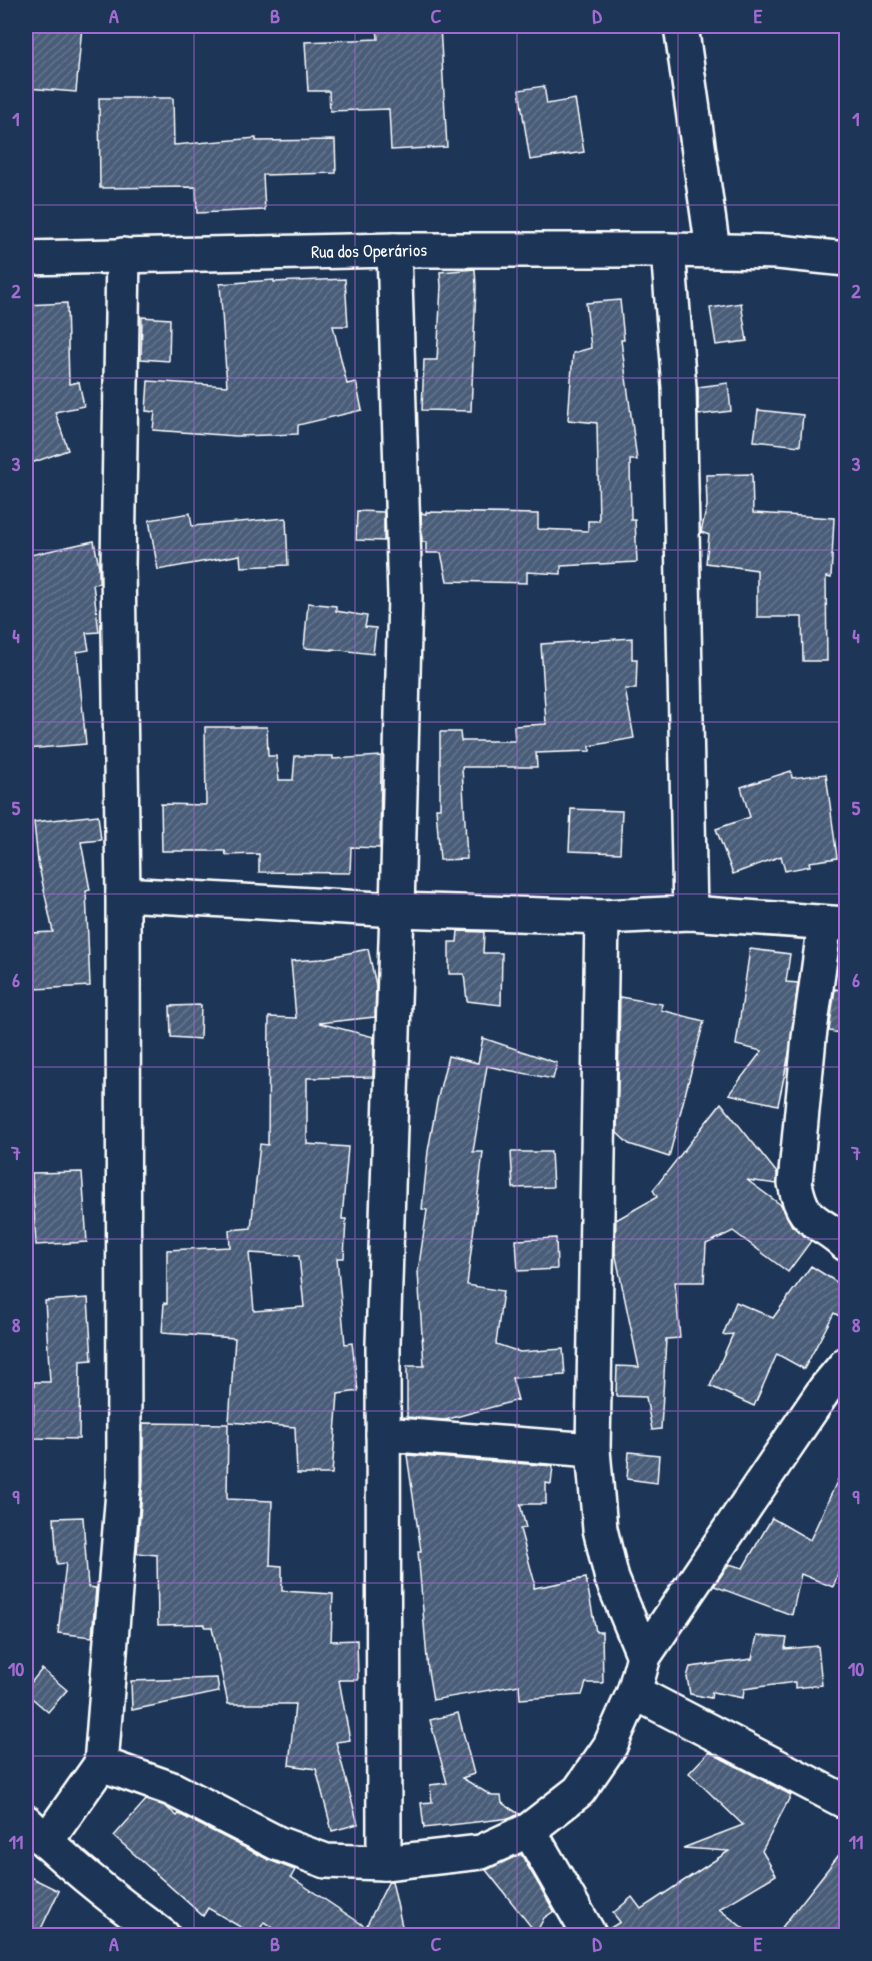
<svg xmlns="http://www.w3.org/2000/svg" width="872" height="1961" font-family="'Patrick Hand',sans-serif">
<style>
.building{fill:url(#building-hatch);stroke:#fff;stroke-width:1.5;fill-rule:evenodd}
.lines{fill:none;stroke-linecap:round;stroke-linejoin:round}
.minor-casing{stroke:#fff;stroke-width:38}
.minor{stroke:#1d3557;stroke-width:33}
.grid{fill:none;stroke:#a36bd2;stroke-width:1.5;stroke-opacity:0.55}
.labels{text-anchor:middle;stroke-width:4.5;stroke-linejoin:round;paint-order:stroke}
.street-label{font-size:18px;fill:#fff;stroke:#1d3557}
.neatline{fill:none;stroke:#a36bd2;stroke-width:2}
.grid-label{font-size:20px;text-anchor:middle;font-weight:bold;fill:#a36bd2}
</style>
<defs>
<pattern id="building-hatch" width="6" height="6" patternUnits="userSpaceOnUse" patternTransform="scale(1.5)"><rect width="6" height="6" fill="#4a5d79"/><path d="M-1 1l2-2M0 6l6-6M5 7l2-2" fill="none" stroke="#65758d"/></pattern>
</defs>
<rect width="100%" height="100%" fill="#1d3557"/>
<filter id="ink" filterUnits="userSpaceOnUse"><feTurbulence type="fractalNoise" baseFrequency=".0167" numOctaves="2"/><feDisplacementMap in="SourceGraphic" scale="12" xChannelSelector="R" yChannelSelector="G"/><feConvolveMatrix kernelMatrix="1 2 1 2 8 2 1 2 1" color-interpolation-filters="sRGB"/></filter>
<g filter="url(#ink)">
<g class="building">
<polygon points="26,26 82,26 76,92 27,88"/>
<polygon points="377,26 440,26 447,147 391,150 389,109 330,111 329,91 308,91 305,42 378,39"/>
<polygon points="544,86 547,104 575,99 584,152 530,160 519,90"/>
<polygon points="99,98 173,98 174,145 256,138 256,141 335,140 336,173 263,175 265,210 197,213 196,187 100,188"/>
<polygon points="475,269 476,286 471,411 422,410 424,360 437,360 441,286 440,272"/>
<polygon points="345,279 348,326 333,326 347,384 356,382 362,410 298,425 298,434 236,436 153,430 155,412 146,411 148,381 227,386 220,284 274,280 274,282"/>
<polygon points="620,300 624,340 621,340 637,460 630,460 631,520 635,520 637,562 561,566 561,574 527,572 527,583 447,581 441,553 426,553 426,542 422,542 421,513 426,514 426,512 538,514 538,529 588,531 588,521 599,521 597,423 568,420 573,353 591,348 586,303"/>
<polygon points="67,303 69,384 79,382 84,406 55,412 68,450 26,465 26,305"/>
<polygon points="741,303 747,341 716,345 710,308"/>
<polygon points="142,317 170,319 169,361 141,359"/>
<polygon points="728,383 731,411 698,415 698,387"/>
<polygon points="758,410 803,415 800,446 754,441"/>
<polygon points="752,474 753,513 834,518 831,578 826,577 827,661 803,661 802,617 757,617 757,570 706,563 709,535 701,532 707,506 706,475"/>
<polygon points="357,511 384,512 384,541 356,540"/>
<polygon points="190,513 192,526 286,518 288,565 241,567 240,555 158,570 149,520"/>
<polygon points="94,541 99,567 99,583 93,584 99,632 86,633 89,650 77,652 86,744 27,749 26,556"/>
<polygon points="308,603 336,606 336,611 367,616 365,627 376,628 373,654 332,649 332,650 304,648"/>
<polygon points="632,638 632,659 637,659 636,689 625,689 634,738 590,746 590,751 536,753 537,767 462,767 467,859 440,860 436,808 440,808 440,732 460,732 461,741 515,741 514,726 546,724 541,644"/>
<polygon points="205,727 267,727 268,756 276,756 279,780 293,780 295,756 333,756 333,759 381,756 380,848 351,847 350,873 259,872 259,854 226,855 225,851 162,851 161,804 206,805"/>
<polygon points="791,771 792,778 826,774 837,858 809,862 810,866 785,871 781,856 733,874 716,829 750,817 741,787"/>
<polygon points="571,809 622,811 620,853 569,851"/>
<polygon points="98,815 101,840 81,842 90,890 86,891 90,986 35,989 32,933 53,932 38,862 34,822"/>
<polygon points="458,931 484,932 483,953 502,953 501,1005 467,1001 464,974 449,974 449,942 457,942"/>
<path d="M368 949 376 985 375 1017 319 1023 374 1037 373 1077 307 1078V1144L348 1147 342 1219H346L344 1258H337L345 1344 352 1343 358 1391 338 1394 332 1474H297L295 1427 229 1422 235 1338 162 1333 164 1303 167 1304V1250L230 1247 229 1230 251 1228 260 1144 268 1145 269 1017 296 1018 291 961 321 959ZM249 1253 299 1256 304 1307 254 1311Z"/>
<polygon points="750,949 790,954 786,982 798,983 789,1054 778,1105 729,1094 762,1051 736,1045"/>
<polygon points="835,989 846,991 846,1034 829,1031"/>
<polygon points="620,997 662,1004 661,1010 704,1021 669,1157 629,1144 617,1133"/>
<polygon points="201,1005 200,1039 171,1037 170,1006"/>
<polygon points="483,1038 557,1063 553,1079 487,1066 473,1152 483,1152 467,1285 503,1291 496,1344 520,1352 563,1349 565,1375 512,1378 518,1400 445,1420 407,1417 407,1366 424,1366 418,1272 427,1210 422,1209 428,1151 437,1101 448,1056 478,1063"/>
<polygon points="721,1103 777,1173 777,1184 747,1180 781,1205 792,1226 811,1241 788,1272 733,1231 706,1244 704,1282 675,1282 680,1338 666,1339 661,1429 652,1430 646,1397 616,1396 617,1366 639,1367 615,1252 616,1220 657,1197 653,1190"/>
<polygon points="511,1152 551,1152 553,1187 513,1188"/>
<polygon points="82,1172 87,1242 36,1245 32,1173"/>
<polygon points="556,1238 557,1269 518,1271 516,1240"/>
<polygon points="811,1266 846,1288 846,1320 834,1313 804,1369 777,1354 754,1406 710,1386 733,1334 723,1335 736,1302 773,1318"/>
<polygon points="88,1298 92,1360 80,1361 79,1439 33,1438 34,1382 50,1382 45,1301"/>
<polygon points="143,1423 228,1424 227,1499 272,1501 270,1565 282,1566 282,1591 333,1594 331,1641 357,1640 358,1680 339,1680 350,1740 336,1742 358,1824 332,1831 316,1769 289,1765 295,1704 228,1704 212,1627 205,1627 205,1624 158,1625 157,1555 137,1553 143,1481"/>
<polygon points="629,1452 659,1455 657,1483 627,1479"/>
<polygon points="407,1455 553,1466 551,1484 546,1483 546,1504 520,1504 526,1528 520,1529 534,1580 534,1588 586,1578 596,1632 602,1632 603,1683 586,1683 582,1695 520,1699 519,1685 433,1700 428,1671 418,1551 421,1551"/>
<polygon points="846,1462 846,1552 833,1587 801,1574 792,1615 714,1586 729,1564 743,1568 772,1518 810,1540"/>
<polygon points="83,1517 88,1587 96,1588 92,1637 58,1633 66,1563 57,1564 54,1518"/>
<polygon points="757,1636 787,1638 785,1649 818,1646 822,1685 795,1688 795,1682 744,1689 743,1698 712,1692 711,1698 690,1694 687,1677 690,1667 752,1659"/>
<polygon points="42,1669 67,1690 48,1712 26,1693 26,1689"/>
<polygon points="217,1678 219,1692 132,1710 131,1681"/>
<polygon points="458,1713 474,1774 462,1778 492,1796 501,1796 502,1803 519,1814 511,1818 424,1828 421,1803 432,1802 430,1785 447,1783 430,1720"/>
<polygon points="709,1752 791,1795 762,1851 776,1875 719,1909 752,1935 609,1935 607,1930 620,1922 613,1913 632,1897 641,1909 729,1851 683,1848 743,1825 689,1773"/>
<polygon points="146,1800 165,1806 177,1816 179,1814 269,1860 295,1870 291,1877 366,1927 389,1881 392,1881 404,1935 284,1935 264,1922 257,1935 254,1935 208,1908 203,1916 114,1836"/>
<polygon points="846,1846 846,1935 776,1935"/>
<polygon points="521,1854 554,1911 544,1918 536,1933 486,1870"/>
<polygon points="26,1875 59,1891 38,1935 26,1935"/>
</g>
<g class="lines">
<g class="minor-casing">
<g id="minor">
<polyline points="681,26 713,250"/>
<polyline points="668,250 679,387 690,913"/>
<polyline points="26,258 394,250 668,250 778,252 846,259"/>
<polyline points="123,894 397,910 602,917 690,913 846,924"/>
<polyline points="602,917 593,1450 600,1529 612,1579 644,1656"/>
<path d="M825 923 809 1038 795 1183C803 1227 819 1218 846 1244"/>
<polyline points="383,1434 593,1450"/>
<polyline points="634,1692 846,1802"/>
<polyline points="101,1764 172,1789 277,1843 326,1861 384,1863 481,1852 529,1830 579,1791 610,1746 634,1692 644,1656 825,1389 846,1364"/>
<path d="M26 1822C68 1864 115 1901 163 1936"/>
<polyline points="529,1830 590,1936"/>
<polyline points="46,1842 101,1764 124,1479 123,894 118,567 123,255"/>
<polyline points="384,1863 383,1344 397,910 405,596 394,250"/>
</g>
</g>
<use href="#minor" class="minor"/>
</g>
</g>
<path class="grid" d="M194 26V1936M355 26V1936M517 26V1936M678 26V1936M26 205H846M26 378H846M26 550H846M26 722H846M26 894H846M26 1067H846M26 1239H846M26 1411H846M26 1583H846M26 1756H846"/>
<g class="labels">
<g class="street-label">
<text transform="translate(369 251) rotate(-1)" y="6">Rua dos Operários</text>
</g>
</g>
<rect width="872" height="1961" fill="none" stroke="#1d3557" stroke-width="66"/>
<rect x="33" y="33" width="806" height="1895" class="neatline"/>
<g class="grid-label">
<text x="114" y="23">A</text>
<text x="275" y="23">B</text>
<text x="436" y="23">C</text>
<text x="597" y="23">D</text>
<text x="758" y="23">E</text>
<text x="16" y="126">1</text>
<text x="856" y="126">1</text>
<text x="16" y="298">2</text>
<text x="856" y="298">2</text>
<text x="16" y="471">3</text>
<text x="856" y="471">3</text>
<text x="16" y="643">4</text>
<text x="856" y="643">4</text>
<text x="16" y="815">5</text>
<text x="856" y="815">5</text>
<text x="16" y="987">6</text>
<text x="856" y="987">6</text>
<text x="16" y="1160">7</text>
<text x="856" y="1160">7</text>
<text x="16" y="1332">8</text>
<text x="856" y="1332">8</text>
<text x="16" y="1504">9</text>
<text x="856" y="1504">9</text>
<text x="16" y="1676">10</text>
<text x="856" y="1676">10</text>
<text x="16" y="1849">11</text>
<text x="856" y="1849">11</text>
<text x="114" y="1951">A</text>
<text x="275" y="1951">B</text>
<text x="436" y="1951">C</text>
<text x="597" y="1951">D</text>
<text x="758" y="1951">E</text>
</g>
</svg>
